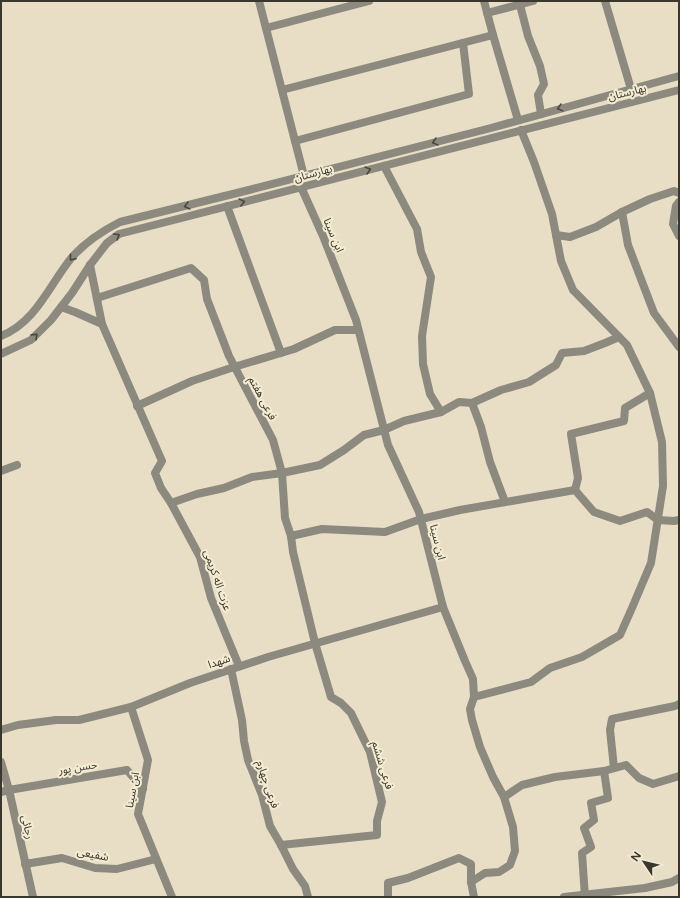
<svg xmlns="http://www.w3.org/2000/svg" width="680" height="898" font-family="'Varela Round','Noto Sans Arabic',sans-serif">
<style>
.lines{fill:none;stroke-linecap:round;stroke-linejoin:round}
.minor{stroke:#8c897e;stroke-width:8}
.tertiary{stroke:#8c897e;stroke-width:8}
.oneway{stroke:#4a473d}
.labels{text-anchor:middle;stroke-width:4;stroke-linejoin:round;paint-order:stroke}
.street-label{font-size:11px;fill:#3a372d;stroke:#f4ecd2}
</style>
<rect width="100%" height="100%" fill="#e7dec5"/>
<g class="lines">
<g class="minor">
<polyline points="259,1 304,176"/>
<polyline points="484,1 493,35 518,120"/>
<polyline points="519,1 528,36 540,66 544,84 538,95 541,114"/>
<polyline points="605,1 631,89"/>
<polyline points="487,13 533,1"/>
<polyline points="266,28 369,1"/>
<polyline points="282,90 493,35"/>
<polyline points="295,141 469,94 463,43"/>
<polyline points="384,166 417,229 421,252 431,277 422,336 423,364 430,394 441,412"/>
<polyline points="301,187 323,236 356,320 388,445 419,512 443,607 465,661 473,679 474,697 470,709 472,720 480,747 493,777 504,797 513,827 515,851 510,865 499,872 485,873 471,882"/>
<polyline points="679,202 676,206 673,224 679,236"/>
<polyline points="227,206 281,353"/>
<polyline points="622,212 628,245 654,313 679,347"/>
<polyline points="556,235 570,237 596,227 622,212 650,199 674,191 679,193"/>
<polyline points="97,298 191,268 204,280 207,299 229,356 273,440 282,473 285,518 291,536 293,552 315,643 331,697 341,703 351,713 370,752 382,802 377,821 377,835 281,845"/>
<polyline points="102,324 162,461 155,473 161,488 171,503 200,557 211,598 239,666"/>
<polyline points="472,403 501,390 529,382 556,365 562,353 584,351 605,343 619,337"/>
<polyline points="137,406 192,381 234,367 294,349 335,330 358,330"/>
<polyline points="1,471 17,465"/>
<polyline points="575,490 578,478 571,434 624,421 625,408 650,393"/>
<polyline points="171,503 197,494 224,488 252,477 282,473 320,465 344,450 364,435 384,430 404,421 441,412 459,402 472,403 481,427 490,462 505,502"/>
<polyline points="291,536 322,529 385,532 421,519 460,510 575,490 594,512 620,521 647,512 658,520 674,521 679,520"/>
<polyline points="231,669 242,720 244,741 248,760 262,795 270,826 281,845 293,869 305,886 308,897"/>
<polyline points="474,697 531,682 550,668 582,657 620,635 632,608 651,563 663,486 662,442 650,393 627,345 573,290 561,261 552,214 534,162 521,130"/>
<polyline points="131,707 148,760 138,814 172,897"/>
<polyline points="1,730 18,725 56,720 79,720 131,707 190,683 268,657 443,607"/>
<polyline points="614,768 610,730 612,719 675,706 679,704"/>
<polyline points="1,792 9,790 127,770 143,789"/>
<polyline points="504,797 522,785 555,777 604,771 626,765 639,778 653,784 679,776"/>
<polyline points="25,864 62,858 95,868 117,869 156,859"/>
<polyline points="388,897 388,883 408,878 459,858 471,864 471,882 474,897"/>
<polyline points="564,897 645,888 672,882 679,878"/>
<polyline points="585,897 582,853 591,847 584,828 594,820 591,803 608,798 604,771"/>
</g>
<g class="tertiary">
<polyline points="61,307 75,312 102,324 90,265"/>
<path d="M1 336C37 322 50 283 73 256 87 241 102 231 120 222L249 190 491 128 679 76"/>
<polyline points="1,354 31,340 51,320 72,293 90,265 107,243 119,234 679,90"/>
<polyline points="1,762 9,790 33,897"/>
</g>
</g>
<defs><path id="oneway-chevron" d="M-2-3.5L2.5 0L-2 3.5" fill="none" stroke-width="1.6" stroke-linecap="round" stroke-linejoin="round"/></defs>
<g class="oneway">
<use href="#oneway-chevron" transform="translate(560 108) rotate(165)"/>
<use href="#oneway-chevron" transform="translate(435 142) rotate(165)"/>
<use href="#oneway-chevron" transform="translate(368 170) rotate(-15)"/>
<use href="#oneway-chevron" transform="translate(242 202) rotate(-14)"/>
<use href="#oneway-chevron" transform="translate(187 206) rotate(166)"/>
<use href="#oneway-chevron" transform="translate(117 236) rotate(-30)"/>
<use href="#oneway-chevron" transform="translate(72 258) rotate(129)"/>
<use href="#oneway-chevron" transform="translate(35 336) rotate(-44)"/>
</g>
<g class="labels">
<g class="street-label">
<text transform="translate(627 92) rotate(-14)" y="4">بهارستان</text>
<text transform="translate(313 173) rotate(-15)" y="4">بهارستان</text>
<text transform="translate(334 235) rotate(67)" y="4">ابن سینا</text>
<text transform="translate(263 398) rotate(62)" y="4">فرعی هفتم</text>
<text transform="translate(438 542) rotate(76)" y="4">ابن سینا</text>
<text transform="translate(218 580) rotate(71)" y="4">عزت اله کریمی</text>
<text transform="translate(219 661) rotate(-19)" y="4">شهدا</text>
<text transform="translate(383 765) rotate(73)" y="4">فرعی ششم</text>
<text transform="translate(78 767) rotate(-9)" y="4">حسن پور</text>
<text transform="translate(268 784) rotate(71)" y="4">فرعی چهارم</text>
<text transform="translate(132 790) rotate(-80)" y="4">ابن سینا</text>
<text transform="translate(28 827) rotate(78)" y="4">رجائی</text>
<text transform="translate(93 854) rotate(11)" y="4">شفیعی</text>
</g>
</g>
<rect width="680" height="898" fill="none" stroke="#3a372d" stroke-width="4"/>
<g transform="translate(644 862) rotate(305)" stroke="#f4ecd2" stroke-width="3" paint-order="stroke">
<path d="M0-3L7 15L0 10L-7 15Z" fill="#3a372d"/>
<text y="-6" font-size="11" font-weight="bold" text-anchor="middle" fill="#3a372d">N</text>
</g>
</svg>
